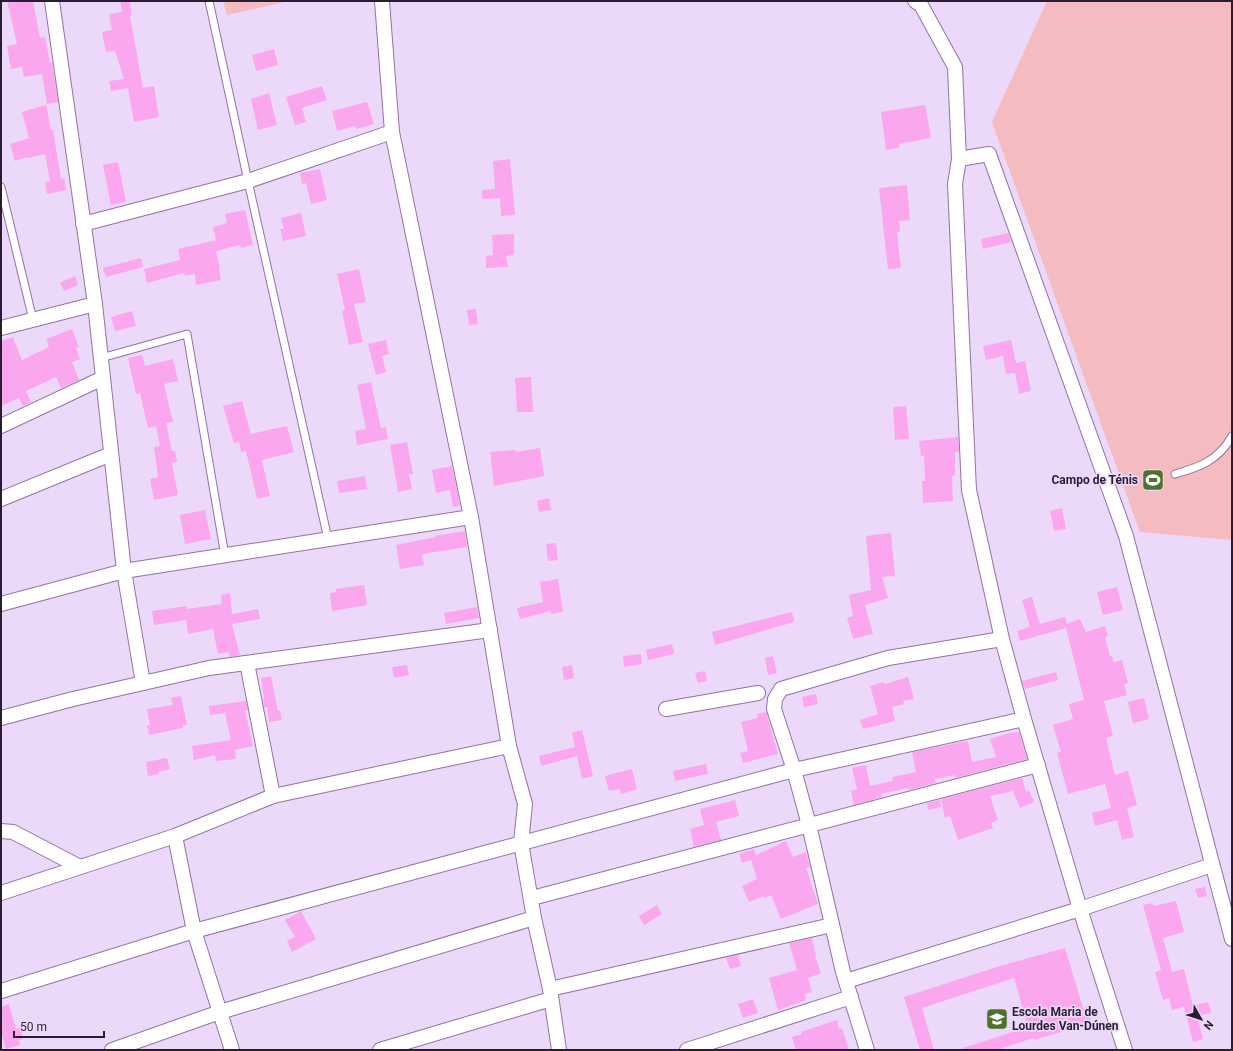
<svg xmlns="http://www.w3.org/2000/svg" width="1233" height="1051" font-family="Roboto,sans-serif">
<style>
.green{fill:#f4bbc1}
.building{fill:#fba7ef}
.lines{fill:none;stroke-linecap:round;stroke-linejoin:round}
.lane-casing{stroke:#9173a4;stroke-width:9}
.street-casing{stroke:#9173a4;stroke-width:16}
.lane{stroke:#fff;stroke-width:7}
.street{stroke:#fff;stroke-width:14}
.labels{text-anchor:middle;stroke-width:3.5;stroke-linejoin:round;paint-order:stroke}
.poi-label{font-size:12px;font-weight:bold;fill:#2a1d31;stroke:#ecd8f8;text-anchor:end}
</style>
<rect width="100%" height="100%" fill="#ecd8f8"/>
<g class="green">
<polygon points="223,1 289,1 227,15"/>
<polygon points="1047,1 1232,1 1232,540 1140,532 992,122"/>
</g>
<g class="building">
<polygon points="7,1 33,1 40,38 45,37 50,63 52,62 58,102 47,104 42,74 24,77 22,67 11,69 7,46 17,44"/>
<polygon points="120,1 130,1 132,15 130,16 143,88 154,86 159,117 134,122 128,88 111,91 109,81 124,79 115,51 106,52 102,32 112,30 109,14 122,12"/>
<polygon points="274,49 278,65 256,71 252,55"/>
<polygon points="322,86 327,100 302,108 306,122 295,125 286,97"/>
<polygon points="269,93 277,125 258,130 251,99"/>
<polygon points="367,102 374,124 356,129 355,126 337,131 332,111"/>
<polygon points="46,105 51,130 53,130 61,179 64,178 66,190 47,194 45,182 50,181 45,154 28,158 28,157 15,161 10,144 29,138 22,112"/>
<polygon points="925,105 931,138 899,144 900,147 886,150 881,112"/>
<polygon points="510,159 515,215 501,216 500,198 482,199 482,190 495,189 493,161"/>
<polygon points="118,162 126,202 111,205 103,165"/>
<polygon points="320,169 327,200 311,204 306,183 302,184 300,173"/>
<polygon points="907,185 910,220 899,221 900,232 897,232 901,268 888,269 879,188"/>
<polygon points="245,210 253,245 241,248 240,245 216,251 220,269 219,269 221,280 196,285 195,274 185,276 184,273 147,283 144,269 180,260 178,249 216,240 213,227 227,223 225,214"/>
<polygon points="301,213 306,236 283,241 280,229 284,229 281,218"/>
<polygon points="1008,233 1011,242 983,249 981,239"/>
<polygon points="514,234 514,255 506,256 508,267 486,268 486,256 493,255 492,235"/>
<polygon points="141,258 143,267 106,277 103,268"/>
<polygon points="359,269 366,302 354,304 363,342 349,345 342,311 345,310 337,274"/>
<polygon points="75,276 78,285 64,291 60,283"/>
<polygon points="476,309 478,324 469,325 467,310"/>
<polygon points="132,311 136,326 115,331 111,317"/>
<polygon points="72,329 79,347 76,348 80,359 72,362 79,380 61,388 56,377 26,391 31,402 23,406 19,398 1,406 1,341 13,337 22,360 49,347 46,339"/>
<polygon points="386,340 389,354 382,356 386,372 376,375 368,344"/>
<polygon points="1011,340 1016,363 1025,361 1031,391 1019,394 1015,373 1006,374 1003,356 986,360 983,346"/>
<polygon points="142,355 145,366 173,359 178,381 164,384 173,422 166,423 172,451 175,451 177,462 172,463 178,495 154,500 150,479 158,477 154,447 160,446 156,426 148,428 140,393 136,394 128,358"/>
<polygon points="531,377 533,412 517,412 515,378"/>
<polygon points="371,382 381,428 386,427 388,439 357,445 355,431 366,429 357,385"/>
<polygon points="242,401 251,434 287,426 294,452 262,460 270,496 257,499 246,451 241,452 239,442 234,443 223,406"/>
<polygon points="906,406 909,439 895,440 893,407"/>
<polygon points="958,437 959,452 955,452 955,475 952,476 953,501 923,503 922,481 925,481 924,455 921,456 919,441"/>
<polygon points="407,442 413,474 409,474 412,489 398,492 390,445"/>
<polygon points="540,448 544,476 494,486 490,452 515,450 516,452"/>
<polygon points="452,466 460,506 453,507 450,490 436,493 432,470"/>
<polygon points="365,476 367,489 339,493 337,481"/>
<polygon points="549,498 551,510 539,512 537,501"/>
<polygon points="1062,508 1066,529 1054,531 1050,511"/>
<polygon points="205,510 211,539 185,544 180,515"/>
<polygon points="465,531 467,547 422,554 424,565 400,569 396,545 436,537 435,536"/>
<polygon points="891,533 895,576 882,577 888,598 865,605 873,634 853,639 847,618 853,616 849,595 871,590 866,536"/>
<polygon points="556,543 558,560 548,561 546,544"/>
<polygon points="558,579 563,612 551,614 551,611 520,619 517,608 543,602 540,582"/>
<polygon points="364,585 367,605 332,611 330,593 336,592 336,589"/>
<polygon points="1117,587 1123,610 1103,615 1097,592"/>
<polygon points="230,593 232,614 258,609 260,619 232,624 240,655 230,657 229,652 218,654 213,629 188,634 186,620 154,625 152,611 187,606 187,609 222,604 221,595"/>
<polygon points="1032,597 1040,624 1065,617 1067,624 1080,619 1086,632 1105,626 1108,636 1105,637 1110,656 1112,656 1114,662 1122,660 1128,683 1124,684 1127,695 1104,701 1113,736 1106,738 1115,775 1128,771 1137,805 1127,808 1134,837 1122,840 1117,820 1095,826 1092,813 1111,808 1105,784 1068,794 1057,753 1061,752 1053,725 1073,719 1069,704 1084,700 1066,628 1020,641 1017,631 1030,627 1022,600"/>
<polygon points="477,607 479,618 446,624 444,613"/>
<polygon points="792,612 794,622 715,645 712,632"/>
<polygon points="672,644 674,654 648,660 646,650"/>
<polygon points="641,654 642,664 624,667 623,656"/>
<polygon points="773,656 777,673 768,675 765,658"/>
<polygon points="407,665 409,675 394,678 392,667"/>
<polygon points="572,665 574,678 564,680 562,667"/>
<polygon points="705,671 707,681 698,683 695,673"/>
<polygon points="1056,672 1058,680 1025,689 1022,681"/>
<polygon points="271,676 278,711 280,711 282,720 269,722 267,707 264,707 263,698 264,698 261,678"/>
<polygon points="908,677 914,699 903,701 904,704 892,707 895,721 863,729 860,720 878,714 870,686 884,682 885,684"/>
<polygon points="816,694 818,704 804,707 802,697"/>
<polygon points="181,696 187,725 183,725 183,728 149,735 147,725 150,725 147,709 173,705 171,698"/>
<polygon points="1144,698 1149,719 1133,723 1128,702"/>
<polygon points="246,701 248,710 245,710 253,746 235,750 236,759 216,761 215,755 194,760 192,746 231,740 225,713 210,715 209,706"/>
<polygon points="766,712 778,754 743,763 740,753 748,751 741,722 758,718 757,714"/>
<polygon points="582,730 593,776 582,779 577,756 541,766 539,756 575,747 572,733"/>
<polygon points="1019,732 1027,759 955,778 954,775 935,779 936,783 908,790 907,788 881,794 882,797 854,805 851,791 857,789 852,768 866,765 870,786 893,781 892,777 916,772 912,752 968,741 972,762 996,757 990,739 1010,733"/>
<polygon points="167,758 170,769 159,772 159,774 148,776 146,762"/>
<polygon points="706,764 708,774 675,781 673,771"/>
<polygon points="632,769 637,789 621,794 620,789 609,791 605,776"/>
<polygon points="1022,778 1026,792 1029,790 1034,802 1020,808 1013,791 990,796 998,820 991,823 993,828 958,840 950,816 945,818 941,799"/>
<polygon points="735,800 739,816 716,822 721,840 694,847 690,829 704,825 700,809"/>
<polygon points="940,800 941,807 928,810 927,803"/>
<polygon points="786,841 793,857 806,852 810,867 806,868 818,904 781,919 771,895 765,898 764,896 749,902 742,886 757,879 751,860 742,863 739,854 754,849 756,855"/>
<polygon points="1205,887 1207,896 1198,898 1195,889"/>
<polygon points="1176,901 1184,932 1163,938 1172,972 1184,969 1193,1006 1208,1002 1211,1013 1197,1016 1203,1039 1193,1042 1184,1007 1172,1010 1169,998 1163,1000 1155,972 1161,970 1143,905 1153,903 1154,906"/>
<polygon points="657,905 662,914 644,925 639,916"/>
<polygon points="301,911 316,939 292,952 287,941 295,937 285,920"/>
<polygon points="812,938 816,955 815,955 821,973 808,978 812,992 805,994 806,1000 778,1010 769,978 797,970 789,943"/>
<polygon points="1065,948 1083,1008 1087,1007 1091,1021 1080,1024 1081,1026 1034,1040 1033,1038 997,1050 963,1050 963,1048 1028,1027 1014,978 922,1008 934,1050 920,1050 904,997 1000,966"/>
<polygon points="738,955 741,966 730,969 726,958"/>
<polygon points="753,999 758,1013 743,1018 738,1004"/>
<polygon points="9,1004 16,1029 21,1027 23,1039 19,1040 20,1045 6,1049 1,1032 1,1007"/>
<polygon points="837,1020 839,1029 842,1028 849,1050 796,1050 792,1037 802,1034 801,1032"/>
</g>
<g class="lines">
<g class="lane-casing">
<g id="lane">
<polyline points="209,1 248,181 328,539"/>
<polyline points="1,187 33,320"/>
<polyline points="101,358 187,334 225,556"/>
<path d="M1175 474C1200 467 1219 460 1232 436"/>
</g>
</g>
<g class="street-casing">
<g id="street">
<polyline points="52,1 95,304 124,571 143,683"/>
<polyline points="382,1 392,132 471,517 509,746 525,804 521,843 534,918 550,989 559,1050"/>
<polyline points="915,1 921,5 955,67 959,159"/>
<polyline points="83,224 248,181 392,132"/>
<polyline points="1,328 95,304"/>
<polyline points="1,426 103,378"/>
<polyline points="1,499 111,454"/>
<polyline points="1,604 124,571 471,517"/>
<polyline points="247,663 273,796"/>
<polyline points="666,709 758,693"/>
<polyline points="1,718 73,699 209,668 490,630"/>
<polyline points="1,831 13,832 80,867"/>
<polyline points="175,836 194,931 232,1050"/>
<polyline points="1,893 175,836 273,796 509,746"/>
<polyline points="532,898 1038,765"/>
<polyline points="846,981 1080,909 1212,865"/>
<polyline points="550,989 832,925"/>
<polyline points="1,991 194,931 794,770 1024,719"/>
<polyline points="112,1050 220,1012 534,918"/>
<polyline points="380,1050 551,999"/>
<polyline points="687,1050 851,997"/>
<polyline points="867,1050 843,972 809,825 794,770 774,709 775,699 781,689 888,658 1002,639"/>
<polyline points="1125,1050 1080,909 1024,719 1002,639 969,490 955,184 959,159 989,154 1126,536 1232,939"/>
</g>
</g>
<use href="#lane" class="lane"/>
<use href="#street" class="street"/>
</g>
<defs>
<g id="stadium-square" transform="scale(1.15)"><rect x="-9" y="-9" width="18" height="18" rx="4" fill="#4e722b" stroke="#ecd8f8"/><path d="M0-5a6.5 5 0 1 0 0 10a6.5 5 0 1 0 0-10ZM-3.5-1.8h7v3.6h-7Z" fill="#fff"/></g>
<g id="school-square" transform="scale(1.15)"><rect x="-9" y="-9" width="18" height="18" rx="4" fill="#4e722b" stroke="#ecd8f8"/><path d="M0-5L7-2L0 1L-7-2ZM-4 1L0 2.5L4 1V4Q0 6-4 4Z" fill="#fff"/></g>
</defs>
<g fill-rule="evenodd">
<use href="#stadium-square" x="1153" y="480"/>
<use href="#school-square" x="997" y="1019"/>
</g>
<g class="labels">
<g class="poi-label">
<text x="1138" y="484">Campo de Ténis</text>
<text x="1012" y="1016" text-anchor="start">Escola Maria de<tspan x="1012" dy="14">Lourdes Van-Dúnen</tspan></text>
</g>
</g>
<rect width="1233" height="1051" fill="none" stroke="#2a1d31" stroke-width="4"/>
<g transform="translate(1201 1019) rotate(129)" stroke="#ecd8f8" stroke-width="3" paint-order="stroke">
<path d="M0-3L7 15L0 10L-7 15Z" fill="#2a1d31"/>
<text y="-6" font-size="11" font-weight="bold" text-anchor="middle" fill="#2a1d31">N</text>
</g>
<path d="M14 1031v6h90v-6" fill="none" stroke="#2a1d31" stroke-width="2"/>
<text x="20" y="1031" font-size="12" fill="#2a1d31" stroke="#ecd8f8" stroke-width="3" paint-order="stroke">50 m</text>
</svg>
